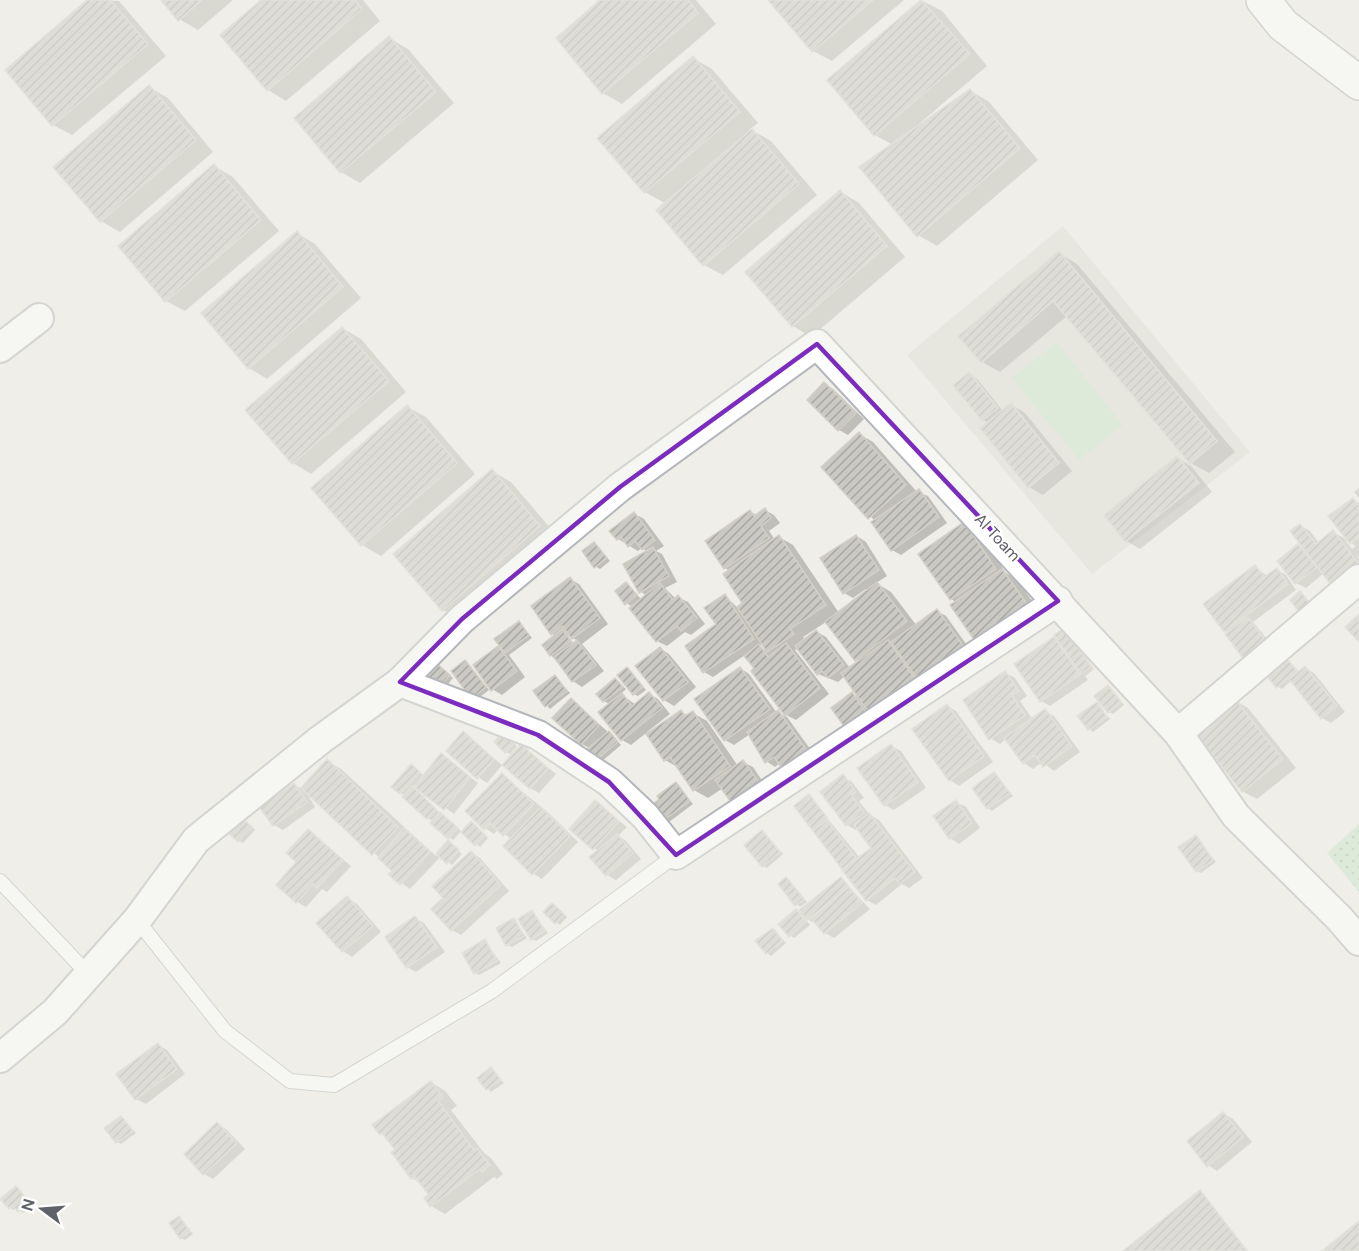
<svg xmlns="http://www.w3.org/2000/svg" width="1359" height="1251" font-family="'DM Sans',sans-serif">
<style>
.education{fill:#dfddd6}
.grass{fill:url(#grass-dots)}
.pitch{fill:#c7e4c8}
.shadow{fill:#0003;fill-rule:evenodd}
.building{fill:url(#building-hatch);stroke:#d4d0c6;stroke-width:1.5}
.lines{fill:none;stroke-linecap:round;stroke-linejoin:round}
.lane-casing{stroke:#b4b7bb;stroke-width:16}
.street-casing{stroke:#b4b7bb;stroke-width:32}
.secondary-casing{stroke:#b4b6ba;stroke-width:36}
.lane{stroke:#fff;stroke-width:14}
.street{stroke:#fff;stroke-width:28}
.secondary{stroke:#fff;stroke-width:33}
.marked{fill:none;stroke:#7b2cbf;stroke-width:4.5;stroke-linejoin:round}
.labels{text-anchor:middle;stroke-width:4.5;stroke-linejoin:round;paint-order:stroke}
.street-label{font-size:16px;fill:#5f6266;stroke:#fff}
</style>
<defs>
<pattern id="grass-dots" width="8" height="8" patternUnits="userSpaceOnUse" patternTransform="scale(1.5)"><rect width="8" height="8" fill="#c7e4c8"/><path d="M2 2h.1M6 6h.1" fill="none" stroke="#a5bca6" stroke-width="1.8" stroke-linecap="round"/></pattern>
<pattern id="building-hatch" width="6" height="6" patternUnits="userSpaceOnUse" patternTransform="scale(1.5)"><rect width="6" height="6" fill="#cbc9c4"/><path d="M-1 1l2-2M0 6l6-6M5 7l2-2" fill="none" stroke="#a8a7a3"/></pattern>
</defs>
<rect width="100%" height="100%" fill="#efeee8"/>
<polygon class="education" points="1063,226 1250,452 1092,574 907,355"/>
<polygon class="grass" points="1359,824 1359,892 1327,853"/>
<polygon class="pitch" points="1057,342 1123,425 1079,460 1012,378"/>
<g class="shadow">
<polygon points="90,0 119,1 166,56 72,135 53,125"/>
<polygon points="163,0 233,0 198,30 179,19"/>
<polygon points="264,0 363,0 380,21 286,101 268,90"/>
<polygon points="603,0 696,0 716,24 622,104 603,93 558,39"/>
<polygon points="770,0 904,0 832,61 813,51"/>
<polygon points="923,1 942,11 987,66 920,123 921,125 971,91 989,102 1038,160 937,246 918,235 893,145 875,135 829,80"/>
<polygon points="389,38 408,49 454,103 360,183 341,172 296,118"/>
<polygon points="693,58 712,69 758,123 750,129 771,141 817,195 723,275 704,265 666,204 645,192 600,138"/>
<polygon points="149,87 168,98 213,152 120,232 101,221"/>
<polygon points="214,166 233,177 279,231 185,311 166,301"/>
<polygon points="841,192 859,203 905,257 811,337 793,326"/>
<polygon points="297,233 315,244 361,298 267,379 249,368"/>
<polygon points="1059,253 1077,264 1235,452 1209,473 1191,463 1067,316 1000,372 982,362"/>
<polygon points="342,328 361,339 406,392 311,474 293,463"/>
<polygon points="969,374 978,380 1003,411 1011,404 1025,413 1072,471 1043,495 1029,487 988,423 983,420"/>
<polygon points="824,384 833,389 864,419 848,435 839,430"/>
<polygon points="407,407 426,417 475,474 381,556 362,545"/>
<polygon points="859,434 873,442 917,492 928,496 947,523 901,555 892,550 875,521 823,467"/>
<polygon points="1177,458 1191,466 1212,492 1140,549 1126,541 1106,515"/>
<polygon points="492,471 511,482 558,537 462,620 443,610"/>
<polygon points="1359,488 1359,498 1354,492"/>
<path d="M1353 500 1359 503V557L1356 555 1359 559V581L1324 573 1306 588 1296 583 1279 561 1298 546 1307 551 1300 525 1310 531 1319 543 1333 532 1349 541ZM1344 539 1356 546 1352 549Z"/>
<path d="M765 510 774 515 780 523 769 531 775 540 779 537 793 545 839 613 867 591 866 589 853 598 844 593 857 536 866 542 887 576 876 583 891 592 917 626 937 611 946 616 974 655 858 736 852 694 861 699 845 676 838 682 818 674 798 648 795 650 829 694 796 720 786 715 745 655 713 677 704 672 725 596 738 608 745 604 730 571 725 568 750 512 757 515ZM826 622 859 662 850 668 826 637 814 630 816 632 805 640 803 637ZM763 643 769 652 759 646Z"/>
<polygon points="635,514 644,519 664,546 656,551 662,554 677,582 665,588 676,599 678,597 688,602 705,624 691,635 685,632 667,646 657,641 633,607 626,603 627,584 642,600 647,596 640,591 648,552 642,548 638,551 618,539"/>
<polygon points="964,523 978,532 1006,573 1016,579 1045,619 957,603 951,599"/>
<polygon points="594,543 610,561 600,569 595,566"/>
<polygon points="1256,567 1268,577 1277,570 1286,575 1296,590 1253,622 1277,651 1225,631"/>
<path d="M570 579 579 584 608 624 582 644 604 671 582 687 573 681 551 655 556 636 552 634ZM567 635 578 641 574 644Z"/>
<polygon points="519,622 532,638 509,655 525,677 502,695 492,689 498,648 506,652 496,639"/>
<polygon points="1069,632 1094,669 1085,676 1088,680 1050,706 1041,701 1054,638 1061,642"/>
<polygon points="660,648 669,654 696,687 674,706 664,700 637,666"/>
<polygon points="1285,658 1300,672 1305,668 1314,673 1345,712 1331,723 1322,718 1292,680 1282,689 1277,686"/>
<polygon points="466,662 489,690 476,700"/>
<polygon points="436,663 453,678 443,690"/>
<polygon points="627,668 646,690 638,696 634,694"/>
<polygon points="740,668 749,674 777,713 787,717 816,757 780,763 775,767 766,761 750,734 734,745 725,740"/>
<polygon points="1006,673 1015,678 1027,696 1020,701 1033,720 1045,711 1054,716 1080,752 1054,771 1042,762 1033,769 1024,763 1006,739 1000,744 990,738"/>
<polygon points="555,676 570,693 550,709 535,692"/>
<polygon points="616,680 626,689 621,694 636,705 649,694 658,699 670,714 647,732 648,734 681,712 689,716 693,713 707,721 738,766 743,762 753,767 773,797 733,803 723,788 708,798 694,790 679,768 665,760 646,733 631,745 622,740 609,704 604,701"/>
<polygon points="1108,687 1124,705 1113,714 1109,712"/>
<polygon points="572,700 607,731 604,738 610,733 621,745 601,762 591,749 582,744"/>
<polygon points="1234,700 1248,708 1296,768 1257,799 1242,791"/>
<polygon points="1097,703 1110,719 1093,732 1089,729"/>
<polygon points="947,706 956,711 993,762 959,786 950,780 914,729"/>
<polygon points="463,733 502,765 487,783 478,777"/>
<polygon points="507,736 517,746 510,754 506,752"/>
<polygon points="521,746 556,774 539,793 530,788"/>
<polygon points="891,746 901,751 926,788 894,810 885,805"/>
<polygon points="441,755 478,783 454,814 414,785 411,788 461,831 453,840 401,793 415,768 424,776"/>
<polygon points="327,761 341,769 436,856 448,842 462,854 452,865 441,856 410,889 390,874 394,871 305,790 315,807 283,830 274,825 294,785 302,789"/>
<polygon points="994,774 1013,796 992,811 988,808"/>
<polygon points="502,775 550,814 578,842 542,879 533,873 511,839 498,829 494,834 485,828"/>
<polygon points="843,776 852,782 864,798 859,801 869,814 879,820 923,878 909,888 902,884 876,905 867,900 814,830 809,796 860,858 873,848 858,828 856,830 847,825"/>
<polygon points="676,784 693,804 669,822 665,819"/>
<polygon points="595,802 627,827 618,836 626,841 641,859 616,880 607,875 599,851 594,848"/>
<polygon points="956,802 966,807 980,828 959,844 950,838 935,817"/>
<polygon points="242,818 255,830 243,843 239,841"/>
<polygon points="475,825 488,838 480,847 463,832"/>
<polygon points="308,831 351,866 327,892 322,889 306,907 297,902 299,862"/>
<polygon points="763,832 783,854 767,868 763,866"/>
<polygon points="1196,836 1216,862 1201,873 1197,871"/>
<polygon points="471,852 480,858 509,891 461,935 452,930 445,898"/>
<polygon points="786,879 807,902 800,907 780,884"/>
<polygon points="841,879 870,909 834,938 825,933 815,920 812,922 803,916 810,925 794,938 790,935 796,915 799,912 805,916"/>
<polygon points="347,898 357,904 381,932 352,957 343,951"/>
<polygon points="553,905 567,917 560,925 556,922"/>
<polygon points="532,912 548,933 536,941 532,939"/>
<polygon points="415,918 424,923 445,952 416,972 407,967"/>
<polygon points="514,920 527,938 512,947 508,945"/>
<polygon points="773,930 786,943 771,956 767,953"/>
<polygon points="485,941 501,963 479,975 475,973"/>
<polygon points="158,1045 167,1050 185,1074 146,1104 136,1099"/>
<polygon points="491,1069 504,1083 491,1092 479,1078"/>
<polygon points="431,1082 445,1091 457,1106 451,1110 484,1153 491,1158 503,1174 497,1179 494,1177 445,1214 431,1206 430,1195 422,1184 412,1178 397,1150 388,1139 381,1134"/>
<polygon points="1224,1114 1233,1119 1252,1142 1217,1171 1208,1165"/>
<polygon points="122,1117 136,1133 121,1144 117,1142"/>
<polygon points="218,1124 227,1130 245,1149 213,1179 204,1174 186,1154"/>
<polygon points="16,1188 33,1205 23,1213 16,1207 14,1210 10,1208"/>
<polygon points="1200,1192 1248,1251 1126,1251"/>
<polygon points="179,1217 193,1234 185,1240 181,1238"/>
</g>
<g class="building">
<polygon points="87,0 110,0 148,44 52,126 5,70"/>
<polygon points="161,0 202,0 178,21"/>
<polygon points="261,0 355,0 362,9 267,91 220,35"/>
<polygon points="600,0 688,0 698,13 602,94 556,38"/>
<polygon points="768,0 873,0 812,52"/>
<polygon points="921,0 970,54 874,136 827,80"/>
<polygon points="389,36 436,92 340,173 294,118"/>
<polygon points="693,56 740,112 644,193 597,138"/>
<polygon points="149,85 196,140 100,222 53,167"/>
<polygon points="970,89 1020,148 917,237 859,167"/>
<polygon points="752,129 799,184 703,266 656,210"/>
<polygon points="214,164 261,220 165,302 118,246"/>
<polygon points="840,190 887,246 792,327 745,272"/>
<polygon points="297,231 343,287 248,369 201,313"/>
<polygon points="1059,251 1217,441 1190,464 1053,301 981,363 958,336"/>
<polygon points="342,327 389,381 292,464 245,410"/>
<polygon points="969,372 998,408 982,421 953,385"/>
<polygon points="824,382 856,413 838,431 807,400"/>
<polygon points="1011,403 1059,463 1028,488 980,428"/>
<polygon points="407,405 457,463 361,546 311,488"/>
<polygon points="859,432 906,485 868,519 821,467"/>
<polygon points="1177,456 1199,483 1125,542 1104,515"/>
<polygon points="492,469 540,526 442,611 393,554"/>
<polygon points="919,489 939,517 891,551 871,522"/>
<polygon points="1353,498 1359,506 1359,537 1350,544 1328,516"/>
<polygon points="765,508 771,518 761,526 769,538 724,569 705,541 750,510 754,516"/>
<polygon points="634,512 655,540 642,550 635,541 628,547 621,537 617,540 609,531"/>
<polygon points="964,522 996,569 950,600 918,554"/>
<polygon points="1300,524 1316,544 1333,530 1359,564 1359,570 1334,589 1290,531"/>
<polygon points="779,535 826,605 790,629 794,634 767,652 737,607 742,603 723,574"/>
<polygon points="856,535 879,570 843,594 820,558"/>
<polygon points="594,542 607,558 594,568 582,551"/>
<polygon points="1298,544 1317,567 1295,584 1277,561"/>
<polygon points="653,547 669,576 639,593 623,564"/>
<polygon points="1255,565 1264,577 1277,568 1288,584 1224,632 1203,604"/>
<polygon points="1002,569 1032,611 980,648 950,605"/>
<polygon points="570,577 600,618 572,639 562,626 551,635 531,606"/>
<polygon points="626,582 637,595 625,605 615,591"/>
<polygon points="877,582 907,621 855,661 825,622"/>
<polygon points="660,583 673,600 678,595 697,618 681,631 677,626 656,642 629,608"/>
<polygon points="1300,591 1314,608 1303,617 1290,600"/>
<polygon points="725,594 754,639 703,673 685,646 716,624 704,608"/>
<polygon points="937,609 966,650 920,683 891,642"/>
<polygon points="1359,614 1359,642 1345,627"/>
<polygon points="1248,617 1269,645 1246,662 1225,634"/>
<polygon points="519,621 529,635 505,653 494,639"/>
<polygon points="1065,628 1091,667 1081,674 1054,635"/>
<polygon points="562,629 571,641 550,656 542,645"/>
<polygon points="816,630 844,665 828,678 822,671 817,675 795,646"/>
<polygon points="1054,637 1080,675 1040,702 1014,664"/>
<polygon points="577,640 596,665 572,682 554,657"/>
<polygon points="888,640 918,683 871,716 841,673"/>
<polygon points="786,643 820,688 785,716 751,671 754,668 744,656 759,644 768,657"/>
<polygon points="498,646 517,671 491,691 473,665"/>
<polygon points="660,647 688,682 663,701 635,666"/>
<polygon points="1285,656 1297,671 1276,688 1264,672"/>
<polygon points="465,660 486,687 471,699 451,671"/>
<polygon points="435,662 450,675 438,689 423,675"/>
<polygon points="1305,666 1337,706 1321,719 1289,679"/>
<polygon points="627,667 643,687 633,695 617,675"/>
<polygon points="740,667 770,709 724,741 694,699"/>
<polygon points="1005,671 1019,691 1012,695 1025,715 989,740 963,700"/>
<polygon points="555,675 567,691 545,707 533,691"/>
<polygon points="615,678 623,687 603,702 596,694"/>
<polygon points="1108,685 1121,702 1108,713 1094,696"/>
<polygon points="649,692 662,708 621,741 598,712 622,693 632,706"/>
<polygon points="852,692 869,717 848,732 831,708"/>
<polygon points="571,698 599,725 581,745 552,718"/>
<polygon points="1234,698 1283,759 1242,792 1193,731"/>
<polygon points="1097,702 1107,717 1088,730 1077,716"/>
<polygon points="947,704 984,756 949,781 912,729"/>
<polygon points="1045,709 1072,746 1043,767 1035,755 1023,764 1004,738"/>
<polygon points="681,710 685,716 693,711 730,766 693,791 670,757 664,761 646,734"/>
<polygon points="778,710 808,752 783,770 774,757 765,763 747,732"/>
<polygon points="463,731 494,759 477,779 446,751"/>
<polygon points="609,731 618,742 596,760 587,749"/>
<polygon points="503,732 514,743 505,753 494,742"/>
<polygon points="521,744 548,768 530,789 502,765"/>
<polygon points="891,744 918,782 884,806 857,768"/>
<polygon points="441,753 470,777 444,810 414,787"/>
<polygon points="327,759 398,827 372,855 301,788"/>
<polygon points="743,760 765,791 731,802 715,780"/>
<polygon points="411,764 420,772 400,794 391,787"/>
<polygon points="994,772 1010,793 987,809 972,788"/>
<polygon points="502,773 534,804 503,836 490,823 484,830 465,811"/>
<polygon points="843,774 856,792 851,795 864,812 846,826 820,792"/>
<polygon points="676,782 690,801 664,820 652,805 659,799 657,796"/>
<polygon points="294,783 307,802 273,826 259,807"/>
<polygon points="412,786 436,809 427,819 402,797"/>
<polygon points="809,794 828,819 813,831 794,806"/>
<polygon points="595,800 619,821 593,850 569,829"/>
<polygon points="956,800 972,823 949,839 933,816"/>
<polygon points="541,807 570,836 532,875 503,846"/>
<polygon points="440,812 458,828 448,839 430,823"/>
<polygon points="869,813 915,872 899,884 895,878 866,901 842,870 871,848 854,825"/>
<polygon points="238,814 252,827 238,842 224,829"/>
<polygon points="827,820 856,858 842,869 813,831"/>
<polygon points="471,821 485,835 475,846 461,832"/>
<polygon points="404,828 430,852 400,885 388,874 392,871 378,858"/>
<polygon points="308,829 343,860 317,888 313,884 296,903 276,885 296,862 286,853"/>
<polygon points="762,830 780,852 762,867 744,845"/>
<polygon points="617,834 633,853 606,876 589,857"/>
<polygon points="1196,835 1213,860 1196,872 1178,847"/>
<polygon points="448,840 459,850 447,864 436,854"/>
<polygon points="471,851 501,885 451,931 431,909 443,898 432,886"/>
<polygon points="786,877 804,899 795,906 778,884"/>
<polygon points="841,877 849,887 807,920 799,910"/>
<polygon points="849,887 862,903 824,934 811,918"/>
<polygon points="347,896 373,926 342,952 316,923"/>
<polygon points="552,903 564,914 555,924 543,912"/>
<polygon points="796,909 806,922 789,937 778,924"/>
<polygon points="532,910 545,931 531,940 518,919"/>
<polygon points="415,916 437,947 406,968 385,937"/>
<polygon points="514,918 524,936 506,946 496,928"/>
<polygon points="773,928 783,941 766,954 755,941"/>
<polygon points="485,939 497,961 474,974 462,953"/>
<polygon points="158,1043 177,1069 135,1100 116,1074"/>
<polygon points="491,1067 501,1080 486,1090 477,1078"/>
<polygon points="431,1081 443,1097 438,1101 474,1150 477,1148 490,1165 482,1172 480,1169 430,1207 424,1198 428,1194 415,1177 411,1179 391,1152 395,1150 382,1133 380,1135 372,1125"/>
<polygon points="1223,1112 1243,1137 1207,1167 1187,1141"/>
<polygon points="121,1116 133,1131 116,1143 104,1128"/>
<polygon points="217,1122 237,1143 203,1175 184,1154"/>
<polygon points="16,1186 30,1203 18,1212 12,1205 9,1209 0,1199"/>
<polygon points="1200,1190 1247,1251 1123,1251"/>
<polygon points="179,1216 190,1231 180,1239 169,1223"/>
<polygon points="1359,1221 1359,1251 1322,1251"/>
</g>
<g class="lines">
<g class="lane-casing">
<g id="lane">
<polyline points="0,881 89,975"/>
<polyline points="137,920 225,1031 290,1081 334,1085 492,991 676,855"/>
</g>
</g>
<g class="street-casing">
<g id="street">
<polyline points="0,348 39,318"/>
<polyline points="400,682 538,735 609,782 645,816 676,855 1058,601"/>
<polyline points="1178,733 1359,579"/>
<polyline points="0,1058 55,1012 137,920 196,840 320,740 400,682 462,619 620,487 817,344 1178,733 1236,816 1339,918 1359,941"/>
</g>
</g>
<g class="secondary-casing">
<polyline id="secondary" points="1263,0 1283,25 1359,83"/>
</g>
<use href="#lane" class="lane"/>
<use href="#street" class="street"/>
<use href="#secondary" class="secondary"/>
</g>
<path d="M0 0H1359V1251H0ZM817 344 1058 601 676 855 609 782 538 735 400 682 462 619 620 487Z" fill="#efeee8" fill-opacity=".55" fill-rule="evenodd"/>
<path class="marked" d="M817 344 1058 601 676 855 609 782 538 735 400 682 462 619 620 487Z"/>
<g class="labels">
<g class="street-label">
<text transform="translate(998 537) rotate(47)" y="6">Al Toam</text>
</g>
</g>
<g transform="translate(42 1209) rotate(286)" stroke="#ffffff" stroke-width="4.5" paint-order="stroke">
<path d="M0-4.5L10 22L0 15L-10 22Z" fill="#5f6266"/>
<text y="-9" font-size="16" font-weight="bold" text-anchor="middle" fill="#5f6266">N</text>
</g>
</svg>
